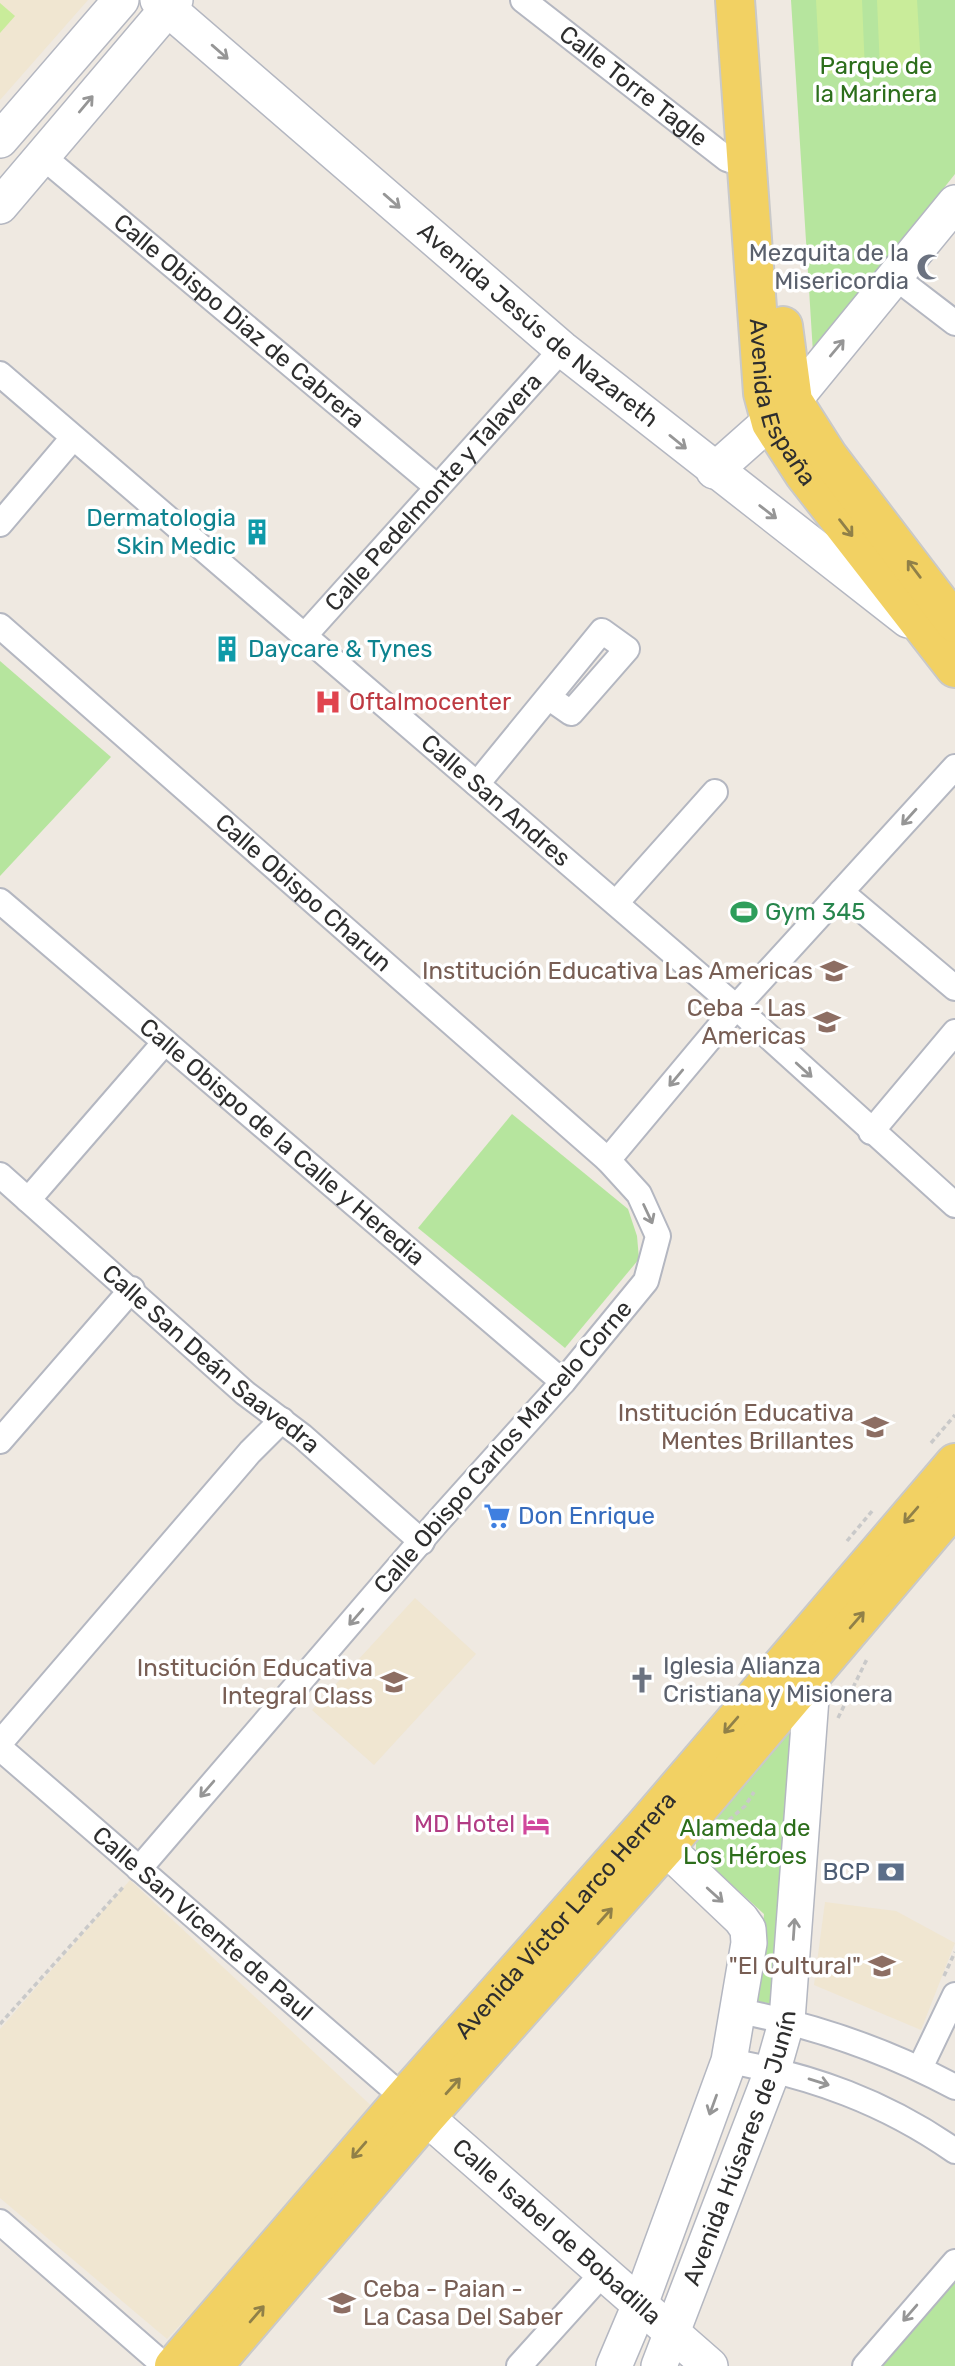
<svg xmlns="http://www.w3.org/2000/svg" width="955" height="2366" font-family="Rubik,sans-serif">
<style>
.education{fill:#f0e6d1}
.park{fill:#b6e59e}
.pitch{fill:#c9ec9a}
.lines{fill:none;stroke-linecap:round;stroke-linejoin:round}
.street-casing{stroke:#b4b7c1;stroke-width:28}
.secondary-casing{stroke:#b4b7c1;stroke-width:38}
.primary-casing{stroke:#c9c9c9;stroke-width:42}
.path{stroke:#c9c9c9;stroke-width:3.5;stroke-dasharray:5 3.5;stroke-linecap:butt}
.street{stroke:#fff;stroke-width:24}
.secondary{stroke:#fff;stroke-width:35}
.primary{stroke:#f2d163;stroke-width:38}
.oneway{stroke:#969696}
.oneway2{stroke:#908048}
.labels{text-anchor:middle;stroke-width:7;stroke-linejoin:round;paint-order:stroke}
.park-label{font-size:24px;fill:#2c6e1b;stroke:#fff}
.street-label{font-size:24px;fill:#2e2e2e;stroke:#fff}
.worship-label{font-size:24px;fill:#5b616d;stroke:#fff;text-anchor:end}
.culture-label{font-size:24px;fill:#0d838f;stroke:#fff;text-anchor:end}
.health-label{font-size:24px;fill:#be3a42;stroke:#fff;text-anchor:start}
.leisure-label{font-size:24px;fill:#27864d;stroke:#fff;text-anchor:start}
.education-label{font-size:24px;fill:#785e54;stroke:#fff;text-anchor:end}
.shop-label{font-size:24px;fill:#366cbe;stroke:#fff;text-anchor:start}
.hotel-label{font-size:24px;fill:#b23c85;stroke:#fff;text-anchor:end}
.service-label{font-size:24px;fill:#4e5e75;stroke:#fff;text-anchor:end}
</style>
<rect width="100%" height="100%" fill="#efe9e1"/>
<g class="education">
<polygon points="0,0 88,0 0,100"/>
<polygon points="415,1598 476,1654 374,1765 312,1710"/>
<polygon points="130,1880 379,2113 167,2339 0,2198 0,2029"/>
<polygon points="825,1902 896,1911 955,1943 921,2030 814,1985"/>
</g>
<g class="park">
<polygon points="791,0 955,0 955,174 813,353"/>
<polygon points="0,661 111,757 0,876"/>
<polygon points="512,1114 628,1209 637,1236 639,1259 565,1348 418,1228"/>
<polygon points="785,1733 792,1733 772,2004 757,2001 764,1914 696,1852 696,1841"/>
<polygon points="955,2280 955,2366 883,2366"/>
</g>
<g class="pitch">
<polygon points="816,0 862,0 865,72 820,74"/>
<polygon points="877,0 917,0 921,67 880,69"/>
<polygon points="0,3 15,16 0,33"/>
</g>
<g class="lines">
<g class="street-casing">
<g id="street">
<path id="s1" d="M523 0 727 159 747 166"/>
<path id="s2" d="M42 156 436 486"/>
<polyline points="895,277 955,323"/>
<path id="s3" d="M0 374 736 1007 955 1205"/>
<polyline points="0,524 72,439"/>
<path id="s4" d="M0 626 608 1160 639 1194 658 1236 646 1281 563 1382 439 1520 139 1869"/>
<path id="s5" d="M305 635 562 349"/>
<polyline points="477,784 602,631 627,649 571,713 548,697"/>
<polyline points="841,892 955,988"/>
<path id="s6" d="M0 901 563 1382"/>
<polyline points="616,903 715,792"/>
<polyline points="871,1132 955,1032"/>
<polyline points="608,1160 736,1007 955,767"/>
<path id="s7" d="M0 1175 245 1393 302 1436 422 1542"/>
<polyline points="28,1200 165,1042"/>
<polyline points="0,1441 132,1289"/>
<polyline points="0,1743 250,1452 282,1420"/>
<path id="s8" d="M0 1748 404 2098"/>
<path d="M739 2011C816 2026 886 2050 955 2087"/>
<path d="M729 2061C812 2076 885 2102 955 2151"/>
<polyline points="920,2068 955,1995"/>
<polyline points="0,2222 165,2366"/>
<polyline points="519,2366 602,2274"/>
<polyline points="865,2366 955,2262"/>
</g>
</g>
<g class="secondary-casing">
<g id="secondary">
<path id="s9" d="M158 0 562 349 908 620"/>
<polyline points="0,140 121,0"/>
<polyline points="0,206 175,0"/>
<polyline points="714,471 793,401 955,203"/>
<path id="s10" d="M404 2098 710 2366"/>
<polyline points="614,2366 639,2307 729,2061 749,1943 748,1929 741,1919 644,1827"/>
<path id="s11" d="M659 2366 773 2069 787 2020 813 1671"/>
</g>
</g>
<g class="primary-casing">
<g id="primary">
<path id="s12" d="M735 0 763 393 771 423 804 474 955 668"/>
<polyline points="783,326 793,401 828,456 955,623"/>
<path id="s13" d="M174 2366 404 2098 644 1827 955 1463"/>
<polyline points="213,2366 426,2117 664,1849 955,1506"/>
</g>
</g>
<g class="path">
<polyline points="931,1443 955,1415"/>
<polyline points="847,1541 873,1510"/>
<polyline points="838,1718 867,1659"/>
<polyline points="729,1820 745,1806 754,1792"/>
<polyline points="944,1976 955,1952"/>
<polyline points="0,2024 125,1885"/>
</g>
<use href="#street" class="street"/>
<use href="#secondary" class="secondary"/>
<use href="#primary" class="primary"/>
</g>
<defs><path id="oneway-shaft" d="M-6 0H5M1.5-3L5.5 0L1.5 3" fill="none" stroke-width="1.6" stroke-linecap="round" stroke-linejoin="round" transform="scale(1.75)"/></defs>
<g class="oneway">
<use href="#oneway-shaft" transform="translate(220 52) rotate(41)"/>
<use href="#oneway-shaft" transform="translate(86 104) rotate(-50)"/>
<use href="#oneway-shaft" transform="translate(392 201) rotate(41)"/>
<use href="#oneway-shaft" transform="translate(837 348) rotate(-50)"/>
<use href="#oneway-shaft" transform="translate(678 442) rotate(39)"/>
<use href="#oneway-shaft" transform="translate(768 512) rotate(38)"/>
<use href="#oneway-shaft" transform="translate(909 817) rotate(132)"/>
<use href="#oneway-shaft" transform="translate(804 1070) rotate(42)"/>
<use href="#oneway-shaft" transform="translate(676 1078) rotate(130)"/>
<use href="#oneway-shaft" transform="translate(648 1214) rotate(65)"/>
<use href="#oneway-shaft" transform="translate(356 1617) rotate(131)"/>
<use href="#oneway-shaft" transform="translate(207 1789) rotate(131)"/>
<use href="#oneway-shaft" transform="translate(715 1895) rotate(42)"/>
<use href="#oneway-shaft" transform="translate(794 1929) rotate(-86)"/>
<use href="#oneway-shaft" transform="translate(819 2082) rotate(17)"/>
<use href="#oneway-shaft" transform="translate(713 2105) rotate(110)"/>
<use href="#oneway-shaft" transform="translate(910 2313) rotate(131)"/>
</g>
<g class="oneway2">
<use href="#oneway-shaft" transform="translate(846 528) rotate(52)"/>
<use href="#oneway-shaft" transform="translate(914 569) rotate(-127)"/>
<use href="#oneway-shaft" transform="translate(911 1515) rotate(131)"/>
<use href="#oneway-shaft" transform="translate(857 1620) rotate(-49)"/>
<use href="#oneway-shaft" transform="translate(731 1725) rotate(131)"/>
<use href="#oneway-shaft" transform="translate(605 1916) rotate(-48)"/>
<use href="#oneway-shaft" transform="translate(453 2086) rotate(-48)"/>
<use href="#oneway-shaft" transform="translate(359 2150) rotate(131)"/>
<use href="#oneway-shaft" transform="translate(257 2314) rotate(-49)"/>
</g>
<defs>
<g id="mosque-bare" transform="scale(2.1)"><path d="M3.5-4.9A6 6 0 1 0 3.5 4.9A5 5 0 1 1 3.5-4.9Z" fill="#6b7280" stroke="#fff" stroke-width="2.5" paint-order="stroke"/></g>
<g id="building-bare" transform="scale(2.1)"><path d="M-4-6H4V6H1V3H-1V6H-4ZM-2.5-4.3h1.7v1.8h-1.7ZM.8-4.3h1.7v1.8H.8ZM-2.5-1h1.7V.8h-1.7ZM.8-1h1.7V.8H.8Z" fill="#0f9aa8" stroke="#fff" stroke-width="2.5" paint-order="stroke"/></g>
<g id="hospital-bare" transform="scale(2.1)"><path d="M-5-5h3v3.5h4V-5h3V5h-3V1.5h-4V5h-3Z" fill="#e0444e" stroke="#fff" stroke-width="2.5" paint-order="stroke"/></g>
<g id="stadium-bare" transform="scale(2.1)"><path d="M0-5a6.5 5 0 1 0 0 10a6.5 5 0 1 0 0-10ZM-3.5-1.8h7v3.6h-7Z" fill="#2e9e5b" stroke="#fff" stroke-width="2.5" paint-order="stroke"/></g>
<g id="school-bare" transform="scale(2.1)"><path d="M0-5L7-2L0 1L-7-2ZM-4 1L0 2.5L4 1V4Q0 6-4 4Z" fill="#8d6e63" stroke="#fff" stroke-width="2.5" paint-order="stroke"/></g>
<g id="supermarket-bare" transform="scale(2.1)"><path d="M-6-5.5h2.5l.6 2H6L4.5 2H-2.5L-4.4-4H-6ZM-1.5 3.2a1.3 1.3 0 1 0 .1 0ZM3 3.2a1.3 1.3 0 1 0 .1 0Z" fill="#3f7fe0" stroke="#fff" stroke-width="2.5" paint-order="stroke"/></g>
<g id="church-bare" transform="scale(2.1)"><path d="M-1.2-6h2.4v3.5h3.3v2.4h-3.3V6h-2.4V-.1h-3.3v-2.4h3.3Z" fill="#6b7280" stroke="#fff" stroke-width="2.5" paint-order="stroke"/></g>
<g id="hotel-bare" transform="scale(2.1)"><path d="M-6-4.5h1.5V1H6V5H4.5V3h-9V5H-6ZM-4 0a1.8 1.8 0 1 1 3.6 0ZM.5 0V-2.5h3Q6-2.5 6 0Z" fill="#d1479c" stroke="#fff" stroke-width="2.5" paint-order="stroke"/></g>
<g id="bank-bare" transform="scale(2.1)"><path d="M-6-4H6V4H-6ZM0-2.3a2.3 2.3 0 1 0 0 4.6a2.3 2.3 0 1 0 0-4.6Z" fill="#5c6f8a" stroke="#fff" stroke-width="2.5" paint-order="stroke"/></g>
<g id="university-bare" transform="scale(2.1)"><path d="M0-5L7-2L0 1L-7-2ZM-4 1L0 2.5L4 1V4Q0 6-4 4Z" fill="#8d6e63" stroke="#fff" stroke-width="2.5" paint-order="stroke"/></g>
</defs>
<g fill-rule="evenodd">
<use href="#mosque-bare" x="930" y="267"/>
<use href="#building-bare" x="257" y="532"/>
<use href="#building-bare" x="227" y="649"/>
<use href="#hospital-bare" x="328" y="702"/>
<use href="#stadium-bare" x="744" y="912"/>
<use href="#school-bare" x="834" y="971"/>
<use href="#school-bare" x="827" y="1022"/>
<use href="#school-bare" x="875" y="1427"/>
<use href="#supermarket-bare" x="497" y="1516"/>
<use href="#church-bare" x="642" y="1680"/>
<use href="#school-bare" x="394" y="1682"/>
<use href="#hotel-bare" x="536" y="1824"/>
<use href="#bank-bare" x="891" y="1872"/>
<use href="#university-bare" x="882" y="1966"/>
<use href="#school-bare" x="342" y="2303"/>
</g>
<g class="labels">
<g class="park-label">
<text x="876" y="74">Parque de<tspan x="876" dy="28">la Marinera</tspan></text>
<text x="745" y="1836">Alameda de<tspan x="745" dy="28">Los Héroes</tspan></text>
</g>
<g class="street-label">
<text dy="8" stroke="none"><textPath href="#s1" startOffset="140">Calle Torre Tagle</textPath></text>
<text dy="8" stroke="none"><textPath href="#s2" startOffset="257">Calle Obispo Diaz de Cabrera</textPath></text>
<text dy="8" stroke="none"><textPath href="#s9" startOffset="500">Avenida Jesús de Nazareth</textPath></text>
<text dy="8" stroke="none"><textPath href="#s12" startOffset="408">Avenida España</textPath></text>
<text dy="8" stroke="none"><textPath href="#s5" startOffset="192">Calle Pedelmonte y Talavera</textPath></text>
<text dy="8" stroke="none"><textPath href="#s3" startOffset="654">Calle San Andres</textPath></text>
<text dy="8" stroke="none"><textPath href="#s4" startOffset="404">Calle Obispo Charun</textPath></text>
<text dy="8" stroke="none"><textPath href="#s6" startOffset="371">Calle Obispo de la Calle y Heredia</textPath></text>
<text dy="8" stroke="none"><textPath href="#s7" startOffset="280">Calle San Deán Saavedra</textPath></text>
<text transform="translate(503 1447) rotate(-49)" y="8">Calle Obispo Carlos Marcelo Corne</text>
<text dy="8" stroke="none"><textPath href="#s13" startOffset="597">Avenida Víctor Larco Herrera</textPath></text>
<text dy="8" stroke="none"><textPath href="#s8" startOffset="268">Calle San Vicente de Paul</textPath></text>
<text dy="8" stroke="none"><textPath href="#s11" startOffset="233">Avenida Húsares de Junín</textPath></text>
<text dy="8" stroke="none"><textPath href="#s10" startOffset="203">Calle Isabel de Bobadilla</textPath></text>
</g>
<g class="worship-label">
<text x="909" y="261">Mezquita de la<tspan x="909" dy="28">Misericordia</tspan></text>
<text x="663" y="1674" text-anchor="start">Iglesia Alianza<tspan x="663" dy="28">Cristiana y Misionera</tspan></text>
</g>
<g class="culture-label">
<text x="236" y="526">Dermatologia<tspan x="236" dy="28">Skin Medic</tspan></text>
<text x="248" y="657" text-anchor="start">Daycare &amp; Tynes</text>
</g>
<g class="health-label">
<text x="349" y="710">Oftalmocenter</text>
</g>
<g class="leisure-label">
<text x="765" y="920">Gym 345</text>
</g>
<g class="education-label">
<text x="813" y="979">Institución Educativa Las Americas</text>
<text x="806" y="1016">Ceba - Las<tspan x="806" dy="28">Americas</tspan></text>
<text x="854" y="1421">Institución Educativa<tspan x="854" dy="28">Mentes Brillantes</tspan></text>
<text x="373" y="1676">Institución Educativa<tspan x="373" dy="28">Integral Class</tspan></text>
<text x="861" y="1974">"El Cultural"</text>
<text x="363" y="2297" text-anchor="start">Ceba - Paian -<tspan x="363" dy="28">La Casa Del Saber</tspan></text>
</g>
<g class="shop-label">
<text x="518" y="1524">Don Enrique</text>
</g>
<g class="hotel-label">
<text x="515" y="1832">MD Hotel</text>
</g>
<g class="service-label">
<text x="870" y="1880">BCP</text>
</g>
</g>
</svg>
